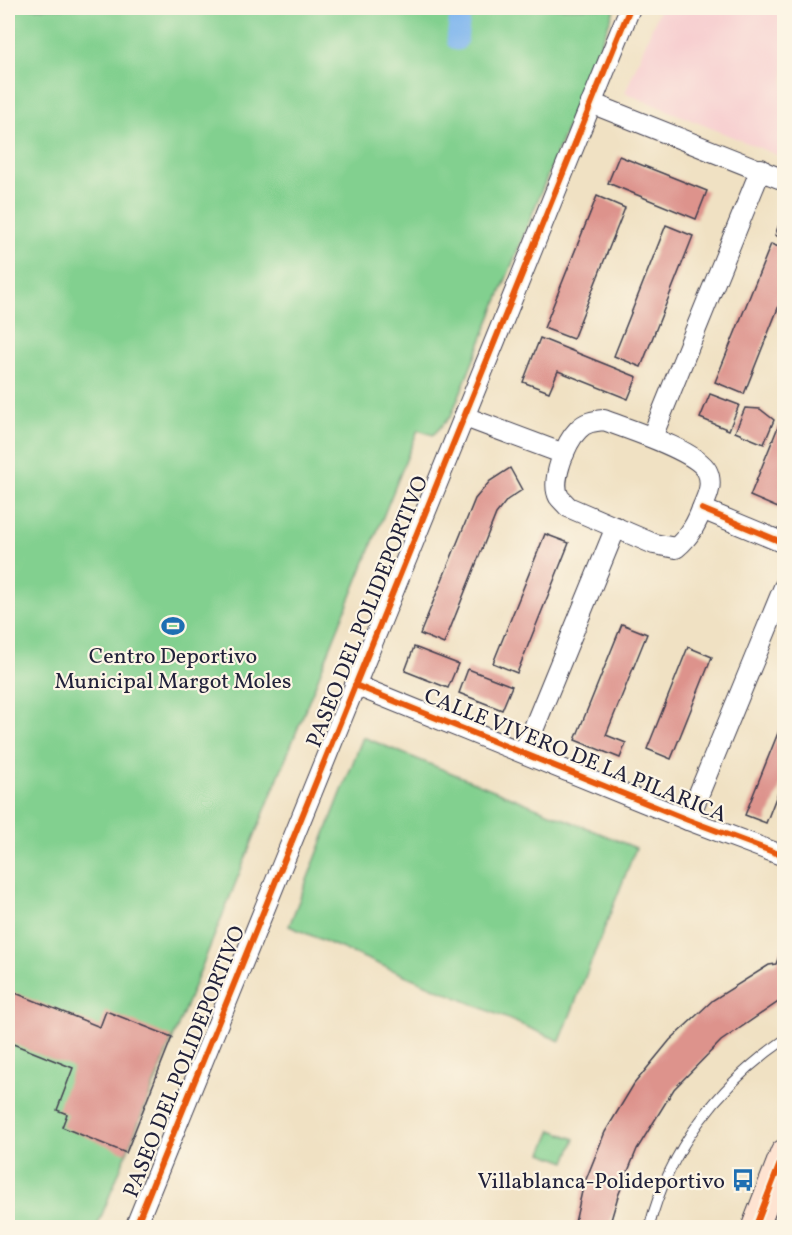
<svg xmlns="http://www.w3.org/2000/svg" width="792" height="1235" font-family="Vollkorn,serif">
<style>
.built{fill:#f7cfd0}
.green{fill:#82d08f;stroke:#527965;stroke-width:1.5}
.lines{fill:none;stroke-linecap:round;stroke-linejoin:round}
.canal{stroke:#7fb6ee;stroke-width:21}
.building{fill:#dd938c}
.service-casing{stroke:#413f4f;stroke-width:11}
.minor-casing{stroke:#413f4f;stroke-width:22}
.secondary-casing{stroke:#413f4f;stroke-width:29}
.service{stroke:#fff;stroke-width:9}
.minor{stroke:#fff;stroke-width:20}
.secondary{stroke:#fee3d1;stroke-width:27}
.cycleway-casing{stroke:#fcf5e5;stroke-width:10}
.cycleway{stroke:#e8590c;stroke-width:6}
.labels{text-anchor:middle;stroke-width:4.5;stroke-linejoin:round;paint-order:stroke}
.street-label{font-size:22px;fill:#22223b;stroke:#fcf5e5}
.poi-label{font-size:22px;fill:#22223b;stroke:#fcf5e5}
</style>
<rect width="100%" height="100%" fill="#fcf5e5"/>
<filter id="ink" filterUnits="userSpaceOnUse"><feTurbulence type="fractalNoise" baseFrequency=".0167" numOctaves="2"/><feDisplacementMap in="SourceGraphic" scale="12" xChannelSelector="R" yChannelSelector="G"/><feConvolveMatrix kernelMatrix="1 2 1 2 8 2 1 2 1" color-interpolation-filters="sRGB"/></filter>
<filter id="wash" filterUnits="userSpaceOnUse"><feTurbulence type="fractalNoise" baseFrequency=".008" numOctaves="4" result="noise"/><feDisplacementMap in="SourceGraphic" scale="24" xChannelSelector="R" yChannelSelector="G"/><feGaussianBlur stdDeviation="1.35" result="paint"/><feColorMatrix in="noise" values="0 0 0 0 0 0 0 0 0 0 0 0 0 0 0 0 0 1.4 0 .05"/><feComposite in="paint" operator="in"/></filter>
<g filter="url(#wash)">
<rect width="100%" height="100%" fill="#f0e1c3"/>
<polygon class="built" points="660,8 784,8 784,158 625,93"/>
<g class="green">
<polygon points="8,8 615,8 451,416 433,435 418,430 97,1227 8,1227"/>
<polygon points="363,737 636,848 560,1041 289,926"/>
<polygon points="552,1130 575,1139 566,1162 542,1153"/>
</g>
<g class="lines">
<polyline class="canal" points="457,40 461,8"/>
</g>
<g id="blocks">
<g class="building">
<polygon points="619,156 707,191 696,219 608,183"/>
<polygon points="597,196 625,208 573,339 544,328"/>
<polygon points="784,211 784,239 775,235"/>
<polygon points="666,225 693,236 641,367 614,356"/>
<polygon points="771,244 784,249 784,293 744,394 715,382"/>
<polygon points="540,338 637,377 628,399 558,371 549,392 523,382"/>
<polygon points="710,394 739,405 729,430 700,418"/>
<polygon points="745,408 760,409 774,420 764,444 735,432"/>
<polygon points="780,422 784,424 784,492 778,508 750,496"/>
<polygon points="510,468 522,490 507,500 496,514 444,644 420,634 475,499 490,481"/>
<polygon points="545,534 569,543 517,673 493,663"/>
<polygon points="622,624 647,634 606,735 626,743 620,758 575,740"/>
<polygon points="414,647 458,664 448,688 405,671"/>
<polygon points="688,647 712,657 671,759 647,749"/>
<polygon points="468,669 512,686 502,710 459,693"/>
<polygon points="784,718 784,777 766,823 745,815"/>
<polygon points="784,943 784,998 721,1041 674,1089 637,1149 618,1196 609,1227 574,1227 583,1187 605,1132 634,1084 670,1040 713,1000 769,965 776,964"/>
<polygon points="8,990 100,1027 106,1011 172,1037 126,1153 62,1127 67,1114 57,1110 73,1068 8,1042"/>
</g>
</g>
</g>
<g filter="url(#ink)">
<use href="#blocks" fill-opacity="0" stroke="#413f4f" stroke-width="1.5"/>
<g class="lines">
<g class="service-casing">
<path id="service" d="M649 1228C669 1149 719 1085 784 1040"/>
</g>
<g class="minor-casing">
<g id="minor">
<polyline points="591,103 784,180"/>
<polyline points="465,417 564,454"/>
<path d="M604 420C627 429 696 450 707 471 713 483 708 495 703 506 697 523 690 536 676 548L654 544 568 507C566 504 561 500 559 497 550 481 566 442 578 430 585 422 594 421 604 420Z"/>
<polyline points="652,437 761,169"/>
<polyline points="702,509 784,543"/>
<polyline points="355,685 688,820 784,856"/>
<polyline points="524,752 616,527"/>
<polyline points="688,820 784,587"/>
<polyline points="135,1228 630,8"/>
</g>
</g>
<g class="secondary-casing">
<polyline id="secondary" points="755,1228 784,1153"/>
</g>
<use href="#service" class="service"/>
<use href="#minor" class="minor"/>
<use href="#secondary" class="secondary"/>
<g class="cycleway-casing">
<g id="cycleway">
<polyline points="702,509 784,543"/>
<polyline points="355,685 688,820 784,856"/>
<polyline points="135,1228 630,8"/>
<polyline points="755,1228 784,1153"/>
</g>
</g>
<use href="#cycleway" class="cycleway"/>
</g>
</g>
<defs>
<g id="stadium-bare" transform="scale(1.8)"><path d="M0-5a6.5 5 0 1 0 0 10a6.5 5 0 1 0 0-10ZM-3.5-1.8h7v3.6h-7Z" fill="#1f6fb2" stroke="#fcf5e5" stroke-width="2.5" paint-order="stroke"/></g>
<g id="bus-bare" transform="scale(1.8)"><path d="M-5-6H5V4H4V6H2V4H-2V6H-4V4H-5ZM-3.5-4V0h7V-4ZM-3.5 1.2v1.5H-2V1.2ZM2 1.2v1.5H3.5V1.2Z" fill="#1f6fb2" stroke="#fcf5e5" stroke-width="2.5" paint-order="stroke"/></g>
</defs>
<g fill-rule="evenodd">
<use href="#stadium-bare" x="173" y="626"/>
<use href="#bus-bare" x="743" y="1180"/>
</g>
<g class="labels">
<g class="street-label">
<text transform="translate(366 611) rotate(-68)" y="8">PASEO DEL POLIDEPORTIVO</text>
<text transform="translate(576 754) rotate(22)" y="8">CALLE VIVERO DE LA PILARICA</text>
<text transform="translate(183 1061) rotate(-68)" y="8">PASEO DEL POLIDEPORTIVO</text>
</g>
<g class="poi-label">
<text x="173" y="663">Centro Deportivo<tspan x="173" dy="25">Municipal Margot Moles</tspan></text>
<text x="725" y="1188" text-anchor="end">Villablanca-Polideportivo</text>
</g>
</g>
<rect width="792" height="1235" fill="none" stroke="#fcf5e5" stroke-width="30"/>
</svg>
